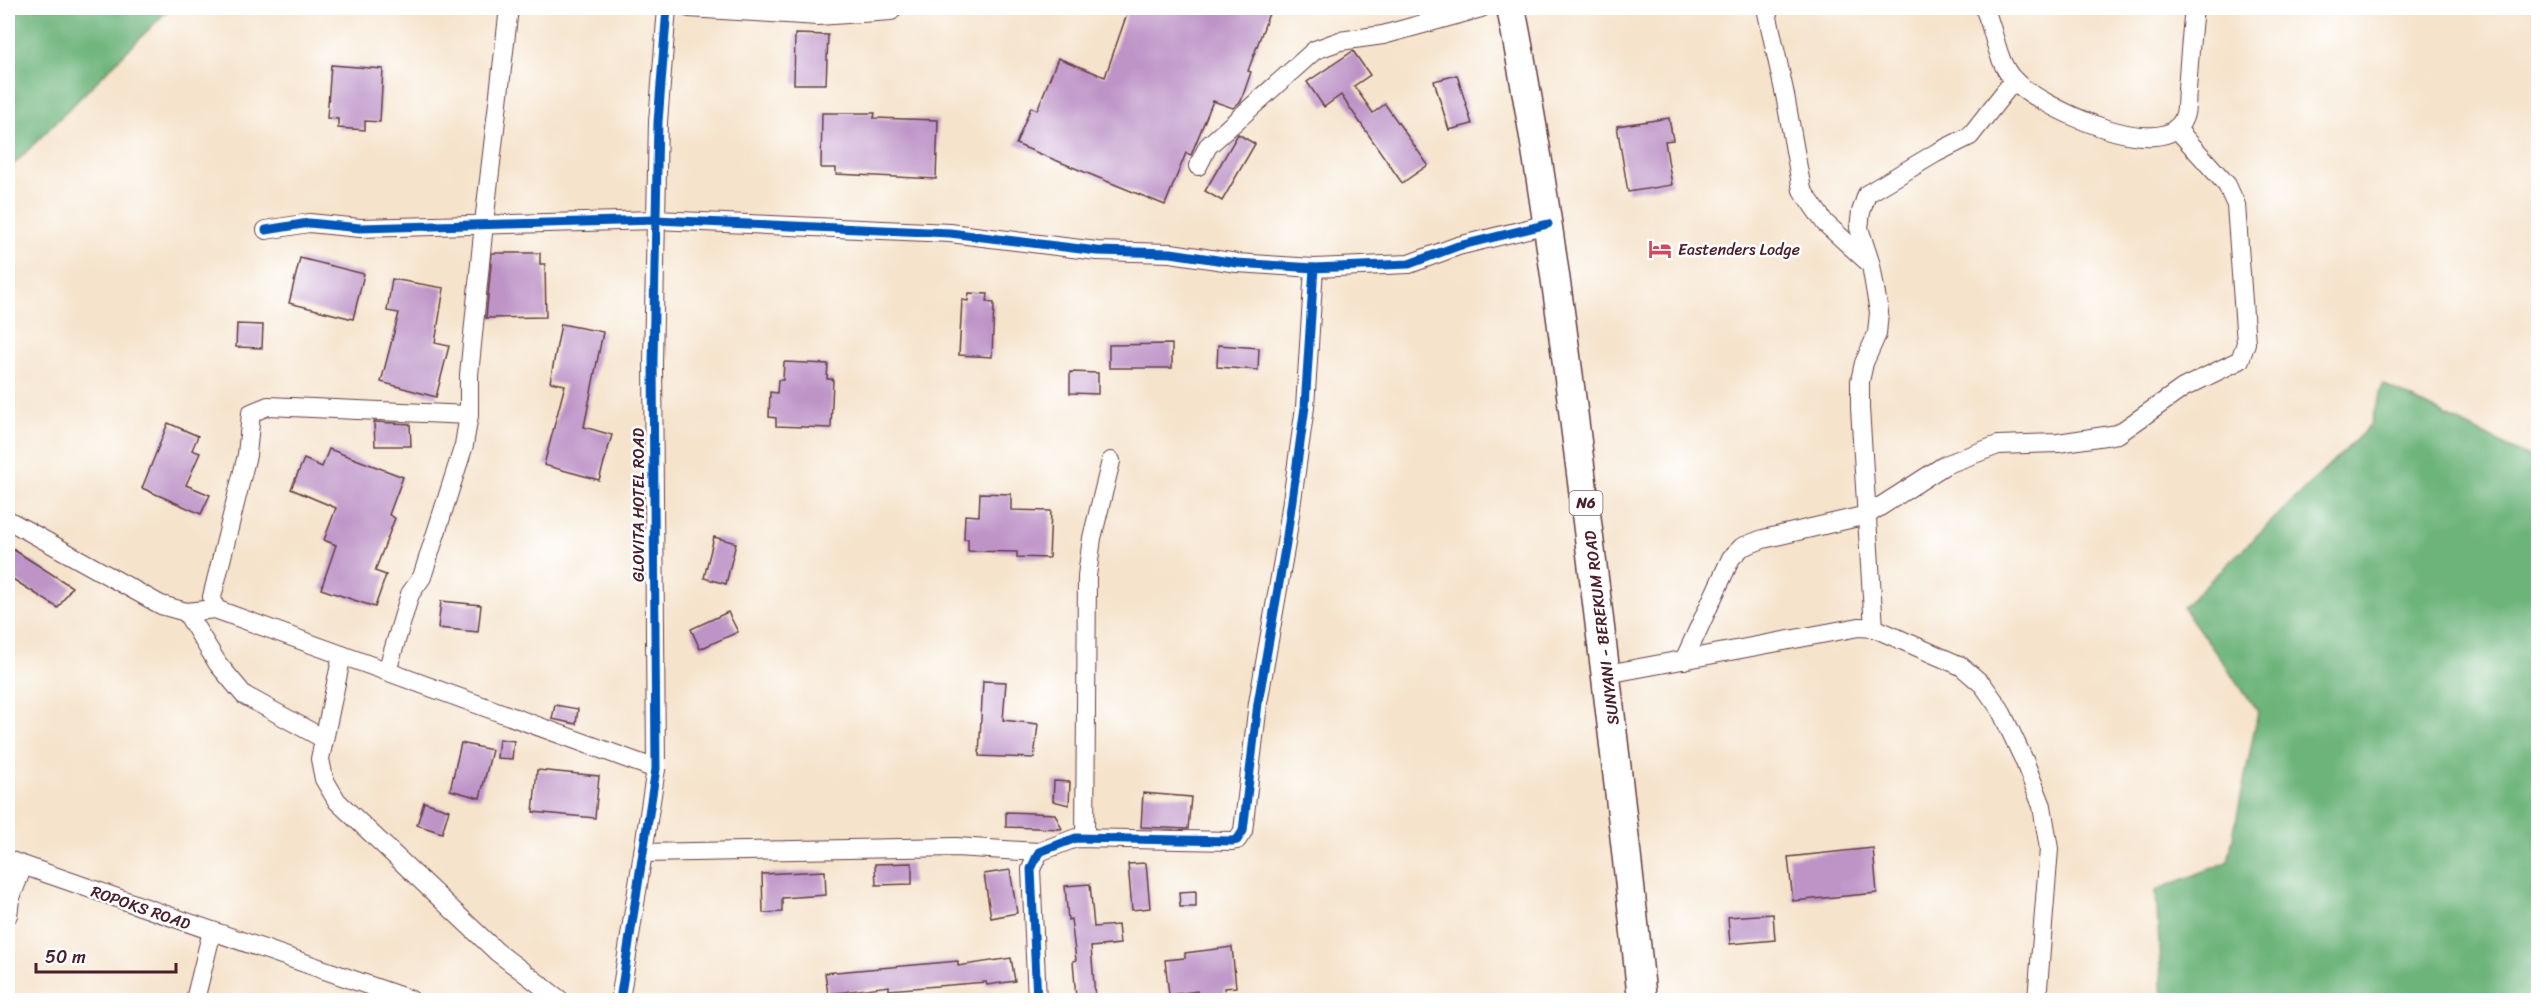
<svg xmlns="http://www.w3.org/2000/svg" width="2546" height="1008" font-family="Sriracha,sans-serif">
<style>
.forest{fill:#6db47a;stroke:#5c6a52;stroke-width:1.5}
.building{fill:#be94c7}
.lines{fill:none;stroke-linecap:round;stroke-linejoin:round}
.minor-casing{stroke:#643c43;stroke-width:20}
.primary-casing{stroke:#643c43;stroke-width:31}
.minor{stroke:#fff;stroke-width:18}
.primary{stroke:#fff;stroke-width:28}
.cycleway-casing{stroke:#fff;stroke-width:13}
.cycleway{stroke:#0057b8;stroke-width:9}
.labels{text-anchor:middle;stroke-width:5;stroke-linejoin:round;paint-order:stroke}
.shield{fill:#fff;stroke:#80626b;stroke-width:1.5}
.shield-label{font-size:15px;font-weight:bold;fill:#4a1f2b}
.poi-label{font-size:16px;fill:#4a1f2b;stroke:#fff;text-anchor:start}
.street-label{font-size:16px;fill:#4a1f2b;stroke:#fff}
</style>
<rect width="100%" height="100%" fill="#fff"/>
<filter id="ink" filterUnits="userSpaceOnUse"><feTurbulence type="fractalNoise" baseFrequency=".0167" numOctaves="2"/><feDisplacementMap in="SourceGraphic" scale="12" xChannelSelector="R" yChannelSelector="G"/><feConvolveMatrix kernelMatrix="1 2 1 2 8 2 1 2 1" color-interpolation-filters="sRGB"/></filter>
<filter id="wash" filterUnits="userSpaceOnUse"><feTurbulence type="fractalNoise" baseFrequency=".008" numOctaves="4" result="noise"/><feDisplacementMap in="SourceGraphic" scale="24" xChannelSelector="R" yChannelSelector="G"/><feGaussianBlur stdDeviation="1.35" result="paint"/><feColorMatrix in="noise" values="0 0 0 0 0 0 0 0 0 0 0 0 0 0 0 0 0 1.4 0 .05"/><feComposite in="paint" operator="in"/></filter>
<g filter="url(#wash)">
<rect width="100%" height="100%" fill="#f5e3cb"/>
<g class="forest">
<polygon points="8,8 170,8 8,170"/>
<polygon points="2383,384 2538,462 2538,1000 2162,1000 2156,890 2228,862 2258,712 2183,607 2370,426"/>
</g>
<g id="blocks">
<g class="building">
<polygon points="1129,8 1271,8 1248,71 1251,72 1241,101 1233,108 1213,101 1191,155 1186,153 1165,205 1016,144 1031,107 1037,110 1058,58 1105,77"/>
<polygon points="795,34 828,35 826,84 794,84"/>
<polygon points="1353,51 1370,75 1354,86 1373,113 1385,104 1428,165 1402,183 1341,95 1324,107 1307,82"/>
<polygon points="331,65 383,69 380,122 365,121 365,130 338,128 338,119 327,118"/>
<polygon points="1457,75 1472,124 1449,130 1434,81"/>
<polygon points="822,113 875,113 874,118 938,120 936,179 836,174 836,168 821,168"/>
<polygon points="1669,118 1673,140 1665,141 1672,185 1628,192 1617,126"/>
<polygon points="1238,134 1255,144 1222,201 1205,191"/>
<polygon points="492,253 540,253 540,264 545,264 546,317 486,318"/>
<polygon points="300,258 364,274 353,319 289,303"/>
<polygon points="392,279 444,288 435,343 449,346 436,397 381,382 399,313 387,311"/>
<polygon points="969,293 988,294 987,302 994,303 992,357 959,355 962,300 968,301"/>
<polygon points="237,324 263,325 262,348 236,347"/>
<polygon points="561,324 603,332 584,427 612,435 599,480 544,465 565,385 550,382"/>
<polygon points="1172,344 1172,368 1109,368 1109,345"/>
<polygon points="1218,345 1259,348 1258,370 1217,367"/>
<polygon points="784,362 828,364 827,379 833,379 831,428 776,426 776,418 769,417 770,392 777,393 778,380 783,380"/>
<polygon points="1070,372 1098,373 1098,394 1070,393"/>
<polygon points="374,422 410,424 411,446 375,446"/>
<polygon points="168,423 198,436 192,450 200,453 186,485 210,495 201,514 142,488"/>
<polygon points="329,449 403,477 389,515 395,518 375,571 386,575 375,607 321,589 336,545 324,540 336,508 291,489 304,459 322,467"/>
<polygon points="980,493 1011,494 1011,510 1051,511 1049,558 1017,557 1017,552 968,551 968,539 964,539 965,515 979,516"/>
<polygon points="714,537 736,543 726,584 704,578"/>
<polygon points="8,546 72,587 58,608 8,576"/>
<polygon points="441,601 481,605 478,632 438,628"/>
<polygon points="728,612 738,632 700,649 691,629"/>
<polygon points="983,681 1006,682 1003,720 1038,724 1034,758 979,756"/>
<polygon points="555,705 578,709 576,724 552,719"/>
<polygon points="499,739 514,741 512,759 497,758"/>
<polygon points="461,743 492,750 480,798 450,790"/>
<polygon points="537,770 599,776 595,818 533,812"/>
<polygon points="1054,781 1070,782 1069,805 1053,801"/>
<polygon points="1143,793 1191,797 1188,829 1141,827"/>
<polygon points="424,802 449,810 442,833 417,825"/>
<polygon points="1006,812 1055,814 1062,829 1006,827"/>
<polygon points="1873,848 1877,893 1793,901 1788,857"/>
<polygon points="912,863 912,884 876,885 875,864"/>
<polygon points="1146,863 1150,908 1132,910 1128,864"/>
<polygon points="1010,870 1017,913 991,918 984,874"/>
<polygon points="825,871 826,895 782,898 782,912 763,913 762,874"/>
<polygon points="1090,884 1094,927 1118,925 1120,944 1091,947 1095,997 1076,998 1073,961 1076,960 1071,919 1068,920 1065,886"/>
<polygon points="1196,891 1196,907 1180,907 1179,892"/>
<polygon points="1773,914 1775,940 1730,944 1728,917"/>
<polygon points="1232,947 1236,987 1224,988 1225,995 1198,998 1197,991 1169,995 1165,960 1185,958 1185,953"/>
<polygon points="1011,958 1015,981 987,985 986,982 889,990 889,986 828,994 825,973 958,961 958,966"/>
</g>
</g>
</g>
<g filter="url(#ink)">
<use href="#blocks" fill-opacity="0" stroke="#643c43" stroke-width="1.5"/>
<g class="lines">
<g class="minor-casing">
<g id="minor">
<polyline points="689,8 818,16 891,11 893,8"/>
<polyline points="1766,8 1785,95 1802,190 1825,223 1868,262"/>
<path d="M1984 8C1995 30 1996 61 2013 79 2036 105 2166 168 2184 117 2187 110 2186 98 2187 90 2189 62 2191 35 2194 8"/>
<polyline points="1198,166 1208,146 1315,50 1340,41 1383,35 1481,8"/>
<polyline points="266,230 309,223 360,228 656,220 950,233 1097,251 1171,253 1237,263 1314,268"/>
<polyline points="469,415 268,406 251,413 247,455 212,597 215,609 656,769"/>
<polyline points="8,520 161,605 186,612 215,609"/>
<polyline points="186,612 218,664 244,695 324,739"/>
<polyline points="1874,628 1961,666 1983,685 2000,709 2024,760 2042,806 2049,849 2037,1000"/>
<polyline points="342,655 320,759 324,779 337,801 497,952 560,1000"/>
<polyline points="1684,660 1731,558 1742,547 1763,539 1867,515 1945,465 1998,445 2058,443 2118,434 2183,388 2240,360 2246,343 2236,205 2227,185 2176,128"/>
<polyline points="387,671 410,594 422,577 464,445 469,415 469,375 484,223 509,8"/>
<polyline points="1607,674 1859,627 1874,628 1860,408 1860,381 1864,363 1877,334 1879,312 1871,265 1859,228 1861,212 1867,194 1936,153 1970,136 2014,80"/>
<polyline points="1085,838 1087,576 1092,538 1111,461"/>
<polyline points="643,853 956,847 1039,852"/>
<polyline points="8,860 411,1000"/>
<polyline points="8,915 10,900 23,866"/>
<polyline points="195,1000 212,931"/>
<polyline points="620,1000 656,769 653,361 658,122 667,8"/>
<polyline points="1037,1000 1031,869 1039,852 1076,838 1232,841 1237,840 1243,831 1258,703 1286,543 1305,407 1314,268 1409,264 1458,246 1548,224"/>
</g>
</g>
<g class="primary-casing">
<path id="primary" d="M1511 8C1537 141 1556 276 1573 410 1598 607 1622 803 1642 1000"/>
</g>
<use href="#minor" class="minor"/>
<use href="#primary" class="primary"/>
<g class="cycleway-casing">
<g id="cycleway">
<polyline points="266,230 309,223 360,228 656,220 950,233 1097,251 1171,253 1237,263 1314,268"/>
<polyline points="620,1000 656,769 653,361 658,122 667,8"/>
<polyline points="1037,1000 1031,869 1039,852 1076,838 1232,841 1237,840 1243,831 1258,703 1286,543 1305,407 1314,268 1409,264 1458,246 1548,224"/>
</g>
</g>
<use href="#cycleway" class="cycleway"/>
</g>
</g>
<defs>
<g id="hotel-bare" transform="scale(1.8)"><path d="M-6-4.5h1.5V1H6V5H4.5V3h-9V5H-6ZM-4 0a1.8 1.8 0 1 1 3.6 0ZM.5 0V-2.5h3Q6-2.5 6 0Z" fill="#d1495b" stroke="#fff" stroke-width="2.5" paint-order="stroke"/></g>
</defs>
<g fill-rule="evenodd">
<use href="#hotel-bare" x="1660" y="249"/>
</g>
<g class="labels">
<rect class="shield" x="1569.5" y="491" width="33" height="24" rx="4.5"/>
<g class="shield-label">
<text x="1586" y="508">N6</text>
</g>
<g class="poi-label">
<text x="1678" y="255">Eastenders Lodge</text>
</g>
<g class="street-label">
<text transform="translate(638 505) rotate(-90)" y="6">GLOVITA HOTEL ROAD</text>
<text transform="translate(1601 628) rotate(-97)" y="6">SUNYANI - BEREKUM ROAD</text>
<text transform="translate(141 907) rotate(19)" y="6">ROPOKS ROAD</text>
</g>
</g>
<rect width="2546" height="1008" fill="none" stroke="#fff" stroke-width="30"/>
<path d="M36 963v9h140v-9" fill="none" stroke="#4a1f2b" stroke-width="3"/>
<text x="45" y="963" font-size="18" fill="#4a1f2b" stroke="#ffffff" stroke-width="4.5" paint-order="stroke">50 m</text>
</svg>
